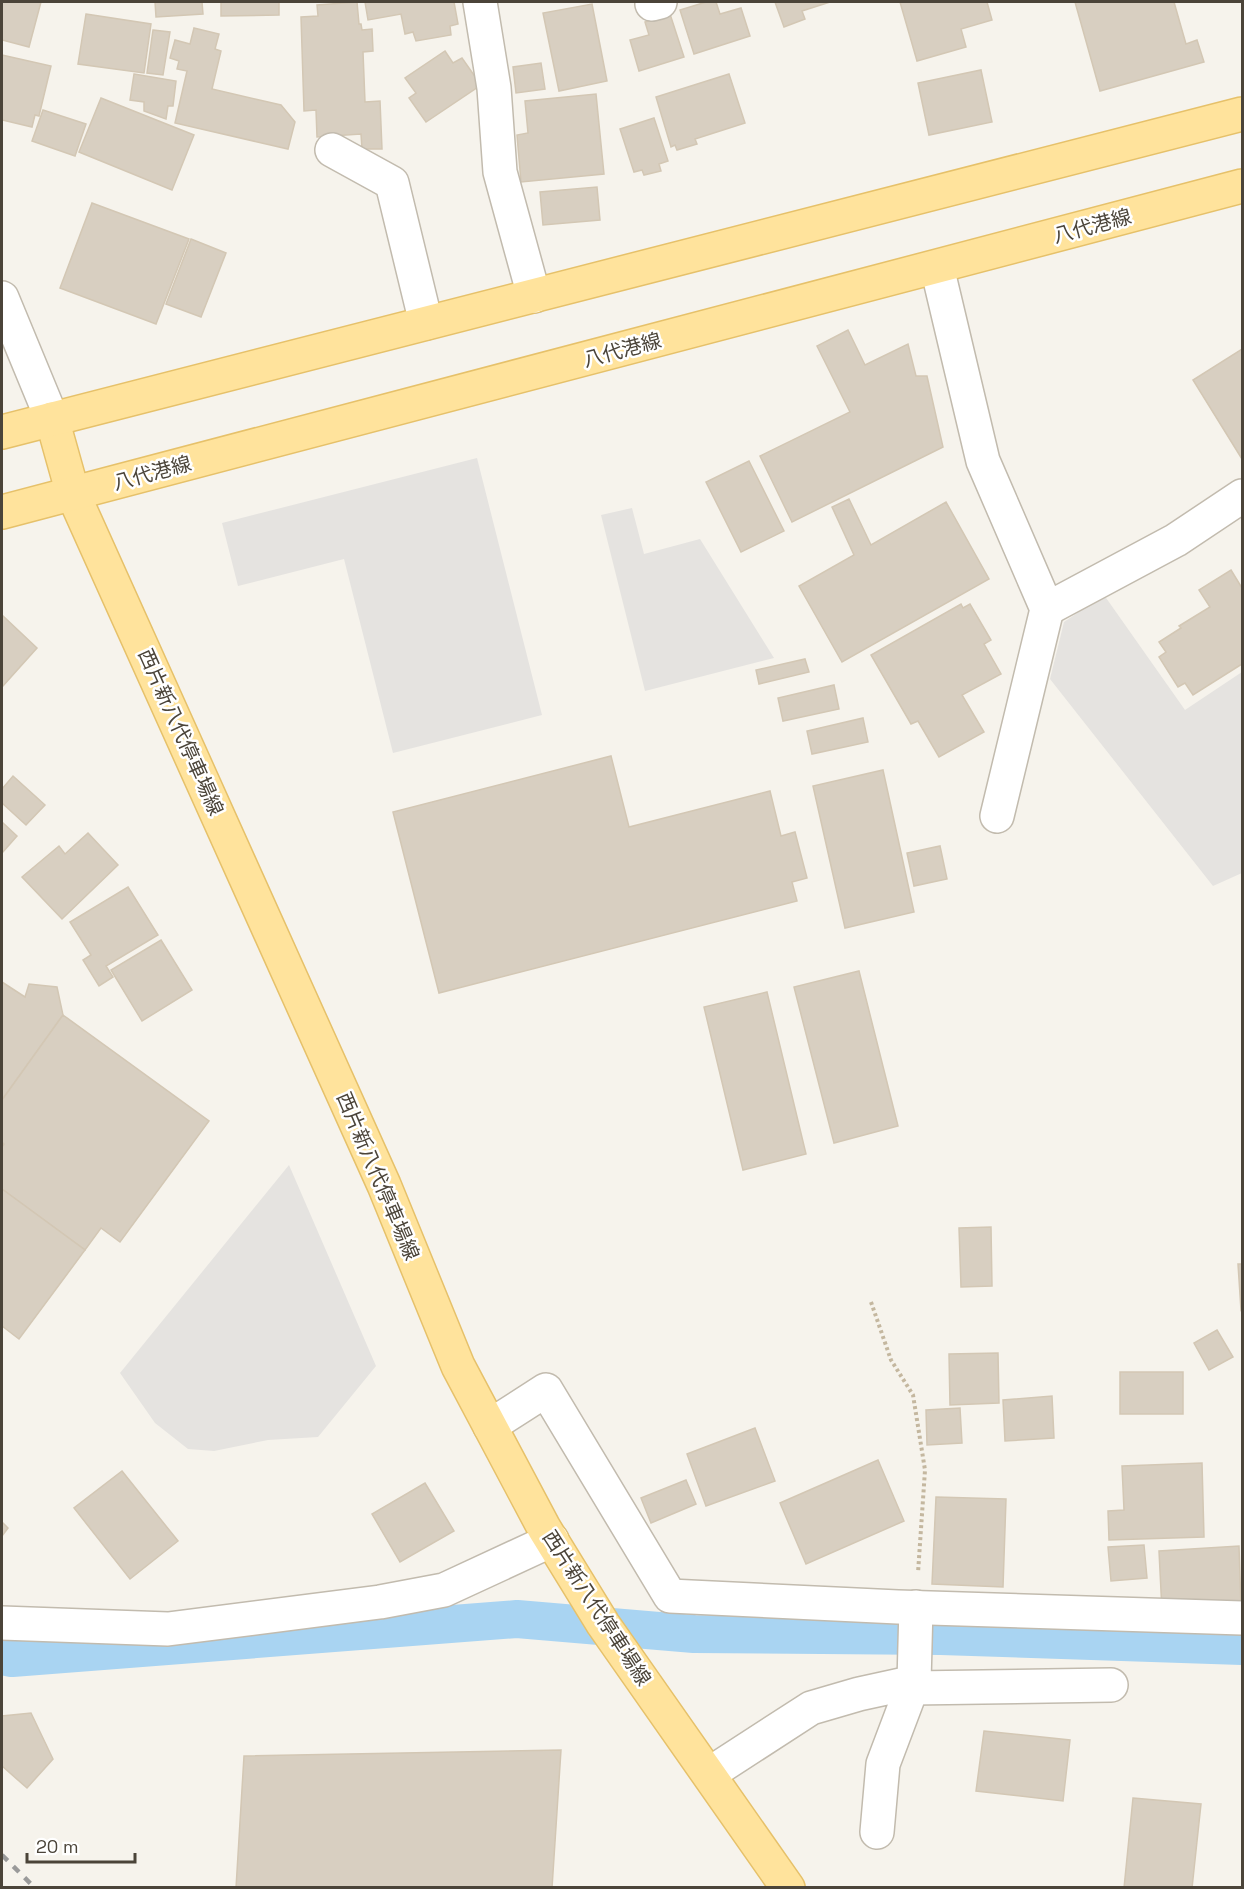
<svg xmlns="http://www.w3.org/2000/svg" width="1244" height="1889" font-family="'Space Grotesk','Noto Sans JP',sans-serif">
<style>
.parking{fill:#e5e3e0}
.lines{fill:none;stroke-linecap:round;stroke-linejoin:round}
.canal{stroke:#a9d4f2;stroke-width:38}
.building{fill:#d8cfc1;stroke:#d3c7b4;stroke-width:1.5}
.minor-casing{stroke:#c2bbae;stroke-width:36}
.major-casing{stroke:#e6c16a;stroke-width:36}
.path{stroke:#c4b79f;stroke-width:4;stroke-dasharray:3 3;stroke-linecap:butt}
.minor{stroke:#fff;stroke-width:33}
.major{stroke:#ffe39c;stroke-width:33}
.rail{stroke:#9a9a9a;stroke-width:4.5;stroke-dasharray:8 8;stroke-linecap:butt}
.labels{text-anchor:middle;stroke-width:5;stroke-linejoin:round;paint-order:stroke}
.street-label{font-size:20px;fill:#4b4439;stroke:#fff}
</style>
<rect width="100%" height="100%" fill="#f6f3ec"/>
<g class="parking">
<polygon points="477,458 542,715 393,753 344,559 238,586 222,523"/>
<polygon points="632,508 644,554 700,539 774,658 645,691 601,515"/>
<polygon points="1104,595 1185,710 1242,672 1242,873 1213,886 1050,679 1064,622"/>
<polygon points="289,1165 376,1366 318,1437 268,1440 214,1451 188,1449 155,1423 120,1373"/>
</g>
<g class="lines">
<polyline class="canal" points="2,1656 12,1658 517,1619 694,1634 941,1636 1242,1646"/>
</g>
<g class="building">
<polygon points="2,2 41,2 29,47 2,40"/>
<polygon points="155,2 202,2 203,14 156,17"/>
<polygon points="221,2 279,2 279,15 221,16"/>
<polygon points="357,2 359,24 361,24 362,30 372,29 373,51 363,52 365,102 380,101 382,149 362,149 361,134 317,137 316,110 304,111 301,17 318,16 317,5"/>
<polygon points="365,2 454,2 458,24 450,26 451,35 416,41 413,32 405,34 401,14 368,20"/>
<polygon points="706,2 716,2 720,14 741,8 750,36 694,54 680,10"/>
<polygon points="775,2 830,2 802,11 805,19 784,27"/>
<polygon points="900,2 987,2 992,20 961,29 966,47 917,61"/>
<polygon points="1075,2 1174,2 1186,44 1197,40 1204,62 1100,91"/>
<polygon points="592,4 607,81 559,91 543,13"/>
<polygon points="86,14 151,24 144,73 78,64"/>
<polygon points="670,14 684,57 639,71 630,40 649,35 645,22"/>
<polygon points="194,28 219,34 215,49 221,51 212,89 281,105 295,122 288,149 175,123 187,71 177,69 179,61 170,58 175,40 190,44"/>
<polygon points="153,30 170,32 163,75 147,73"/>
<polygon points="445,51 453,63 462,58 481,85 426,122 409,98 416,93 405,78"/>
<polygon points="2,55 51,66 39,116 35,115 32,127 2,120"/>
<polygon points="541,63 545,89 516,93 513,67"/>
<polygon points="981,70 992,122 929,135 918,83"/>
<polygon points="134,74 176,81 173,106 168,106 166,119 144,111 144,102 130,100"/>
<polygon points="729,74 745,123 695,139 697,144 677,150 675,145 671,147 656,97"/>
<polygon points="596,94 604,174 521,182 517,135 528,133 525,101"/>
<polygon points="101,98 194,135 172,190 79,152"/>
<polygon points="43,110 86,124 75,156 32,141"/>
<polygon points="654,118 668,161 659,164 661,171 644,175 642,170 634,172 620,129"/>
<polygon points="597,187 600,220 543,225 540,192"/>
<polygon points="92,203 189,239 156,324 60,288"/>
<polygon points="191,239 226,253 201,317 166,304"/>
<polygon points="848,330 865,365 908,344 916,376 927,376 943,447 792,522 760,456 850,412 817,346"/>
<polygon points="1242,349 1242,459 1193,380"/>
<polygon points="749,461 784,531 741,552 706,482"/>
<polygon points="849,499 871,545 946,502 989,579 842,662 799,586 854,555 832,507"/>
<polygon points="1231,570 1242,588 1242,664 1193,695 1185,683 1178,687 1159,657 1166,652 1159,642 1181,628 1179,626 1210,607 1199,590"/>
<polygon points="961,604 963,608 970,604 991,640 984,644 1001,674 962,695 984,732 939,757 918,721 911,724 871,655"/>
<polygon points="2,615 37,648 2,687"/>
<polygon points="805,659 809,672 759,684 756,670"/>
<polygon points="834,685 839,709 783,721 778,698"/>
<polygon points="863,718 868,742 812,754 807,731"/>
<polygon points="611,756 629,827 770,791 781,836 795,832 807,878 792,882 797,901 439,993 393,812"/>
<polygon points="883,770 914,912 845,928 813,786"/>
<polygon points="13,776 45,805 26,825 2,803 2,789"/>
<polygon points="2,822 17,836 2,853"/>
<polygon points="88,833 118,865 62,919 22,877 59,846 65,854"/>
<polygon points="940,846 947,879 914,886 907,853"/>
<polygon points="128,887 158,935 106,966 113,977 99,986 83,960 91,955 70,922"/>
<polygon points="161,940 192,990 142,1021 111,970"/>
<polygon points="859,971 898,1126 834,1143 794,987"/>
<polygon points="2,982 25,997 29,984 57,987 63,1015 2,1100"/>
<polygon points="767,992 806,1154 743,1170 704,1007"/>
<polygon points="63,1015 209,1121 120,1242 101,1228 85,1250 2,1189 2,1147 4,1144 2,1142 2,1100"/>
<polygon points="2,1189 85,1250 19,1339 2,1326"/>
<polygon points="991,1227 992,1286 961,1287 959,1228"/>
<polygon points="1238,1264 1242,1264 1242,1309 1241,1310"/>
<polygon points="1217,1330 1233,1357 1209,1370 1194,1343"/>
<polygon points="998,1353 999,1403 950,1405 949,1354"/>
<rect x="1120" y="1372" width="63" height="42"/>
<polygon points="1052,1396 1054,1438 1005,1441 1003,1400"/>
<polygon points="960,1408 962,1443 927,1445 926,1410"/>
<polygon points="755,1428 775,1481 706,1506 687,1454"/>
<polygon points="878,1460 904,1521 806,1564 780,1503"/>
<polygon points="1202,1463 1204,1537 1109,1540 1108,1511 1124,1510 1122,1466"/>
<polygon points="122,1471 178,1541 130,1579 74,1508"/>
<polygon points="686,1480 696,1504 651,1523 641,1498"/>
<polygon points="425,1483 454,1531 400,1562 372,1514"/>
<polygon points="936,1497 1006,1499 1003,1587 932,1584"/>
<polygon points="2,1522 8,1528 2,1536"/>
<polygon points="1144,1545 1147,1578 1111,1581 1108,1547"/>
<polygon points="1239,1546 1241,1607 1162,1611 1159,1551"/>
<polygon points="31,1713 53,1759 27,1788 2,1766 2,1716"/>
<polygon points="984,1731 1070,1740 1063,1801 976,1791"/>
<polygon points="561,1750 552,1888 236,1888 244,1756"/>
<polygon points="1133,1798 1201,1804 1192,1888 1124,1888"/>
</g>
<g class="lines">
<g class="minor-casing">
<g id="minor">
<polyline points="480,2 494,88 500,172 534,296"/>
<polyline points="652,4 660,2"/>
<polyline points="332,150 392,183 426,323"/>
<polyline points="937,267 983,461 1047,609 997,816"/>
<polyline points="2,298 52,419"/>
<polyline points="1047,609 1176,540 1242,496"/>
<polyline points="490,1426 546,1390 670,1596 898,1607 1242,1618"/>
<polyline points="2,1623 168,1629 380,1602 444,1590 552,1540"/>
<polyline points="914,1682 916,1607"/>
<polyline points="912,1688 1111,1685"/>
<polyline points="709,1774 811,1708 859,1694 914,1682 883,1764 877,1832"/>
</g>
</g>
<g class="major-casing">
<g id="major">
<polyline points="52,419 73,494 384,1185 458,1366 544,1528 603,1624 788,1888"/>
<polyline points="2,432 1242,114"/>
<polyline points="2,512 1242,186"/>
</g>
</g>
<polyline class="path" points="871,1302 891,1360 913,1395 925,1470 918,1573"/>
<use href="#minor" class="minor"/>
<use href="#major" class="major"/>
<polyline class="rail" points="2,1855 35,1888"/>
</g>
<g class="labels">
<g class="street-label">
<text transform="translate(1092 226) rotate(-15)" y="7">八代港線</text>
<text transform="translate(622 350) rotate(-15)" y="7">八代港線</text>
<text transform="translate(152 473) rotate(-15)" y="7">八代港線</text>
<text transform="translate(181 732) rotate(66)" y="7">西片新八代停車場線</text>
<text transform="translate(378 1176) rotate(67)" y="7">西片新八代停車場線</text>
<text transform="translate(597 1608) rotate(57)" y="7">西片新八代停車場線</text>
</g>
</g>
<rect width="1244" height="1889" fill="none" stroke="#4b4439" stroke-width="6"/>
<path d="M27 1853v9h108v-9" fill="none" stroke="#4b4439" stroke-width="3"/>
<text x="36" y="1853" font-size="18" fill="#4b4439" stroke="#ffffff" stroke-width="4.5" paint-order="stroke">20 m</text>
</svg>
